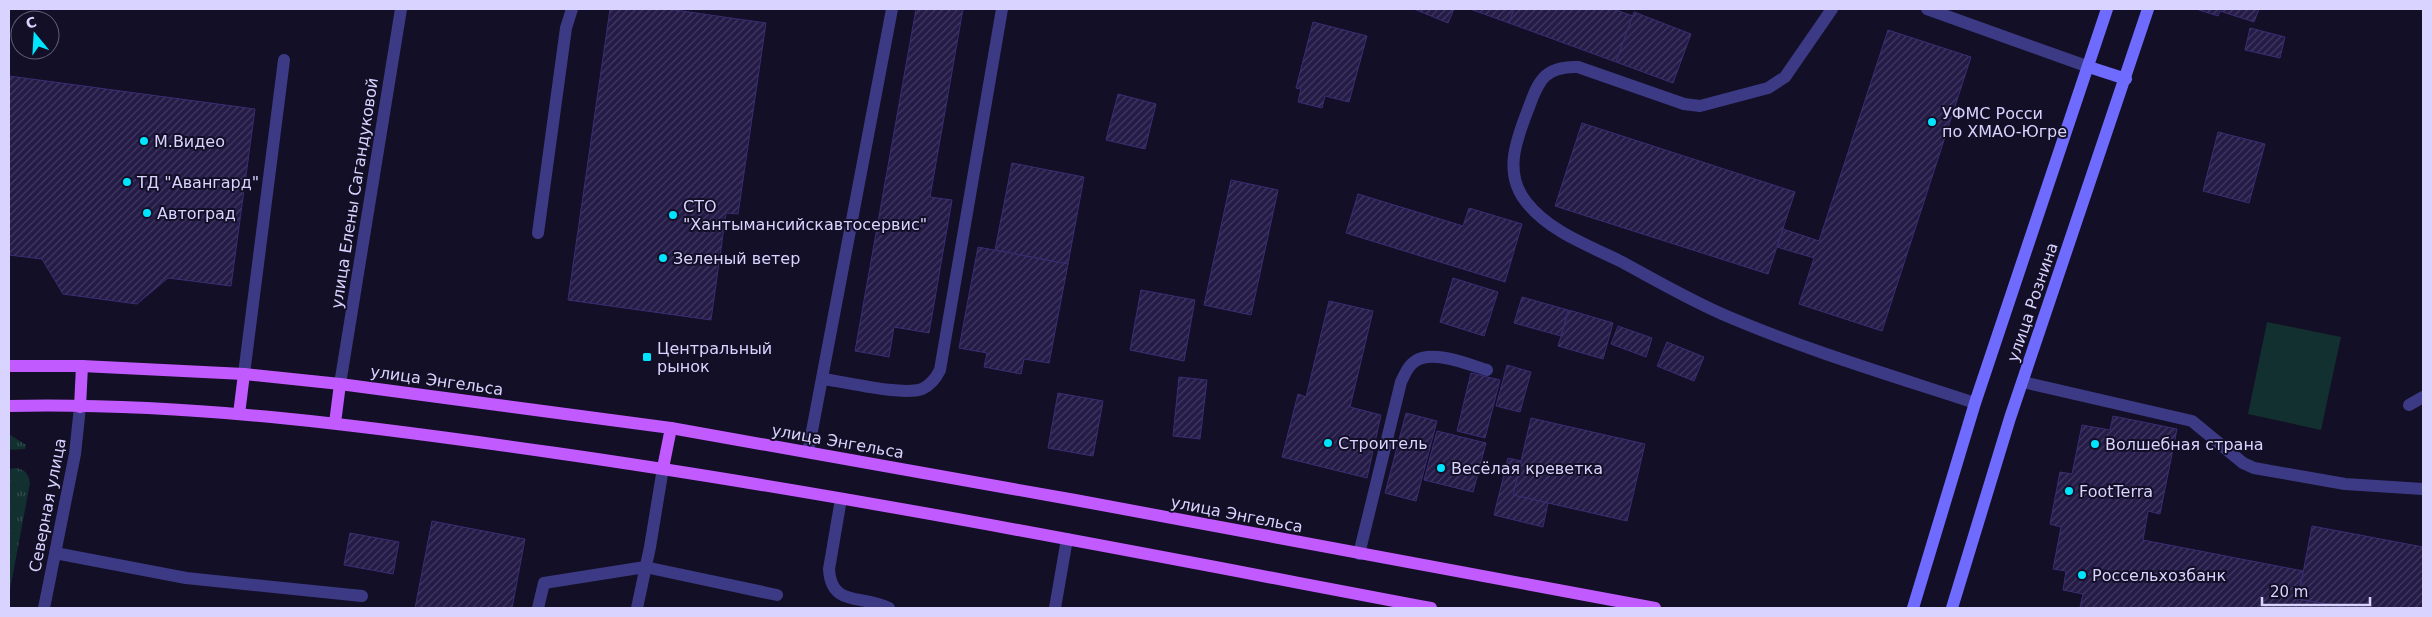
<svg xmlns="http://www.w3.org/2000/svg" width="2432" height="617" font-family="'DejaVu Sans',sans-serif">
<style>
.grass{fill:url(#grass-tufts)}
.green{fill:#12302f}
.building{fill:url(#building-hatch);stroke:#3b2d73}
.lines{fill:none;stroke-linecap:round;stroke-linejoin:round}
.service{stroke:#3d3a85;stroke-width:12}
.minor{stroke:#3d3a85;stroke-width:12}
.tertiary{stroke:#3d3a85;stroke-width:12}
.secondary{stroke:#6f6bff;stroke-width:12}
.primary{stroke:#c25bff;stroke-width:12}
.poi-dot{fill:#00e5ff;stroke:#130f26;stroke-width:2}
.labels{text-anchor:middle;stroke-width:4;stroke-linejoin:round;paint-order:stroke}
.poi-label{font-size:16px;fill:#d9d4ff;stroke:#130f26;text-anchor:start}
.street-label{font-size:16px;fill:#d9d4ff;stroke:#130f26}
</style>
<defs>
<pattern id="grass-tufts" width="24" height="20" patternUnits="userSpaceOnUse" patternTransform="scale(1.25)"><rect width="24" height="20" fill="#12302f"/><path d="M3 7l-1-3M5 7V3M7 7l1-3M15 17l-1-3M17 17v-4M19 17l1-3" fill="none" stroke="#344d4e"/></pattern>
<pattern id="building-hatch" width="6" height="6" patternUnits="userSpaceOnUse" patternTransform="scale(1.25)"><rect width="6" height="6" fill="#241b47"/><path d="M-1 1l2-2M0 6l6-6M5 7l2-2" fill="none" stroke="#433b63"/></pattern>
</defs>
<rect width="100%" height="100%" fill="#130f26"/>
<g class="grass">
<polygon points="9,434 26,445 25,449 9,450"/>
<path d="M16 468C25 470 28 473 30 483L9 595V469Z"/>
</g>
<polygon class="green" points="2267,322 2341,337 2321,430 2248,414"/>
<g class="building">
<polygon points="610,9 668,9 766,23 738,214 726,213 711,320 568,300"/>
<polygon points="916,9 963,9 930,197 952,200 929,333 894,327 889,357 855,351"/>
<polygon points="1414,9 1454,9 1448,23"/>
<polygon points="1470,9 1514,9 1509,23"/>
<polygon points="1514,9 1613,9 1633,16 1616,62 1509,23"/>
<polygon points="2196,9 2259,9 2254,22 2220,11 2218,16"/>
<polygon points="1634,12 1691,34 1673,83 1616,62"/>
<polygon points="1313,22 1367,36 1349,102 1325,96 1322,108 1298,102 1301,89 1296,88"/>
<polygon points="2250,28 2285,37 2280,58 2245,50"/>
<polygon points="1888,30 1971,57 1882,331 1799,304 1814,258 1777,247 1783,229 1819,241"/>
<polygon points="9,76 255,109 231,286 168,278 137,304 63,294 42,259 9,255"/>
<polygon points="1118,94 1156,104 1145,149 1106,140"/>
<polygon points="1582,123 1795,192 1768,274 1555,206"/>
<polygon points="2218,132 2265,144 2249,203 2203,191"/>
<polygon points="1012,163 1084,177 1068,264 995,250"/>
<polygon points="1231,180 1278,190 1251,315 1204,305"/>
<polygon points="1358,194 1463,226 1469,208 1522,224 1505,282 1346,233"/>
<polygon points="978,247 1068,264 1049,363 1024,359 1021,374 984,367 987,353 959,348"/>
<polygon points="1453,278 1498,292 1484,336 1440,322"/>
<polygon points="1141,290 1195,300 1184,361 1130,350"/>
<polygon points="1522,297 1568,310 1561,336 1514,323"/>
<polygon points="1329,301 1373,311 1350,407 1381,415 1367,478 1282,457 1298,394 1306,397"/>
<polygon points="1569,310 1613,323 1603,359 1558,346"/>
<polygon points="1618,326 1652,338 1646,357 1611,344"/>
<polygon points="1667,342 1704,357 1694,381 1657,366"/>
<polygon points="1507,365 1531,372 1520,412 1496,406"/>
<polygon points="1471,373 1500,380 1485,438 1457,431"/>
<polygon points="1179,377 1207,380 1200,439 1173,436"/>
<polygon points="1058,393 1103,401 1093,456 1048,448"/>
<polygon points="1406,413 1437,421 1416,501 1385,493"/>
<polygon points="2113,416 2177,429 2160,514 2148,511 2143,540 2303,571 2296,608 2088,608 2080,607 2083,594 2063,590 2066,571 2053,569 2061,527 2050,524 2060,472 2072,474 2082,425 2110,430"/>
<polygon points="1531,418 1645,444 1627,521 1513,495"/>
<polygon points="1437,431 1486,443 1473,492 1424,480"/>
<polygon points="1508,458 1521,461 1513,495 1548,503 1543,527 1494,515"/>
<polygon points="432,521 525,539 512,608 415,608"/>
<polygon points="2312,526 2423,547 2423,608 2348,608 2298,599"/>
<polygon points="350,533 399,542 393,574 344,565"/>
<polygon points="2298,599 2348,608 2296,608"/>
</g>
<g class="lines">
<g class="service">
<path d="M1832 9 1785 77 1768 88 1700 106 1684 104 1578 67C1546 66 1539 79 1529 107 1517 138 1502 173 1527 203 1550 232 1590 246 1622 262 1657 281 1693 302 1729 317 1809 351 1893 376 1975 403"/>
<polyline points="1927,9 2089,67"/>
<polyline points="538,233 566,28 572,9"/>
<polyline points="244,374 284,60"/>
<path d="M823 379C847 382 901 396 922 389 931 385 936 378 940 370L1002 9"/>
<polyline points="2023,382 2192,421 2243,463 2254,468 2345,484 2423,489"/>
<polyline points="2409,405 2423,397"/>
<polyline points="808,452 892,9"/>
<path d="M841 499 829 569C831 608 863 594 889 608"/>
<polyline points="55,553 186,578 362,596"/>
<path d="M1359 554 1401 382C1405 374 1408 365 1417 360 1434 350 1470 365 1487 370"/>
<polyline points="538,608 544,583 645,567 777,595"/>
<polyline points="637,608 650,547 663,468"/>
<polyline points="1055,608 1067,539"/>
</g>
<polyline class="minor" points="340,384 401,9"/>
<polyline class="tertiary" points="44,608 75,454 80,407"/>
<g class="secondary">
<polyline points="2089,67 2126,79"/>
<polyline points="1913,608 1975,403 2107,9"/>
<polyline points="1952,608 2010,418 2148,9"/>
</g>
<g class="primary">
<polyline points="9,366 82,366 244,374 340,384 671,428 1075,500 1655,608"/>
<path d="M9 406C192 402 375 427 556 453 849 495 1140 553 1431 608"/>
<polyline points="80,407 82,366"/>
<polyline points="239,414 244,374"/>
<polyline points="335,423 340,384"/>
<polyline points="663,468 671,428"/>
</g>
</g>
<g class="poi-dot">
<circle cx="1932" cy="122" r="5"/>
<circle cx="144" cy="141" r="5"/>
<circle cx="127" cy="182" r="5"/>
<circle cx="147" cy="213" r="5"/>
<circle cx="673" cy="215" r="5"/>
<circle cx="663" cy="258" r="5"/>
<rect x="642" y="352" width="10" height="10" rx="2.5"/>
<circle cx="1328" cy="443" r="5"/>
<circle cx="2095" cy="444" r="5"/>
<circle cx="1441" cy="468" r="5"/>
<circle cx="2069" cy="491" r="5"/>
<circle cx="2082" cy="575" r="5"/>
</g>
<g class="labels">
<g class="poi-label">
<text x="1942" y="119">УФМС Росси<tspan x="1942" dy="18">по ХМАО-Югре</tspan></text>
<text x="154" y="147">М.Видео</text>
<text x="137" y="188">ТД "Авангард"</text>
<text x="683" y="212">СТО<tspan x="683" dy="18">"Хантымансийскавтосервис"</tspan></text>
<text x="157" y="219">Автоград</text>
<text x="673" y="264">Зеленый ветер</text>
<text x="657" y="354">Центральный<tspan x="657" dy="18">рынок</tspan></text>
<text x="1338" y="449">Строитель</text>
<text x="2105" y="450">Волшебная страна</text>
<text x="1451" y="474">Весёлая креветка</text>
<text x="2079" y="497">FootTerra</text>
<text x="2092" y="581">Россельхозбанк</text>
</g>
<g class="street-label">
<text transform="translate(354 193) rotate(-81)" y="6">улица Елены Сагандуковой</text>
<text transform="translate(2032 302) rotate(-71)" y="6">улица Рознина</text>
<text transform="translate(437 380) rotate(8)" y="6">улица Энгельса</text>
<text transform="translate(838 441) rotate(10)" y="6">улица Энгельса</text>
<text transform="translate(47 505) rotate(-79)" y="6">Северная улица</text>
<text transform="translate(1237 514) rotate(11)" y="6">улица Энгельса</text>
</g>
</g>
<rect width="2432" height="617" fill="none" stroke="#d9d4ff" stroke-width="20"/>
<g transform="translate(35 35) rotate(342)"><circle r="24" fill="#130f26" stroke="#625e7d"/>
<path d="M0-4L9 19L0 12L-9 19Z" fill="#00e5ff"/>
<text y="-8" font-size="14" font-weight="bold" text-anchor="middle" fill="#d9d4ff">С</text>
</g>
<path d="M2262 597v8h108v-8" fill="none" stroke="#d9d4ff" stroke-width="2.5"/>
<text x="2270" y="597" font-size="15" fill="#d9d4ff" stroke="#130f26" stroke-width="4" paint-order="stroke">20 m</text>
</svg>
